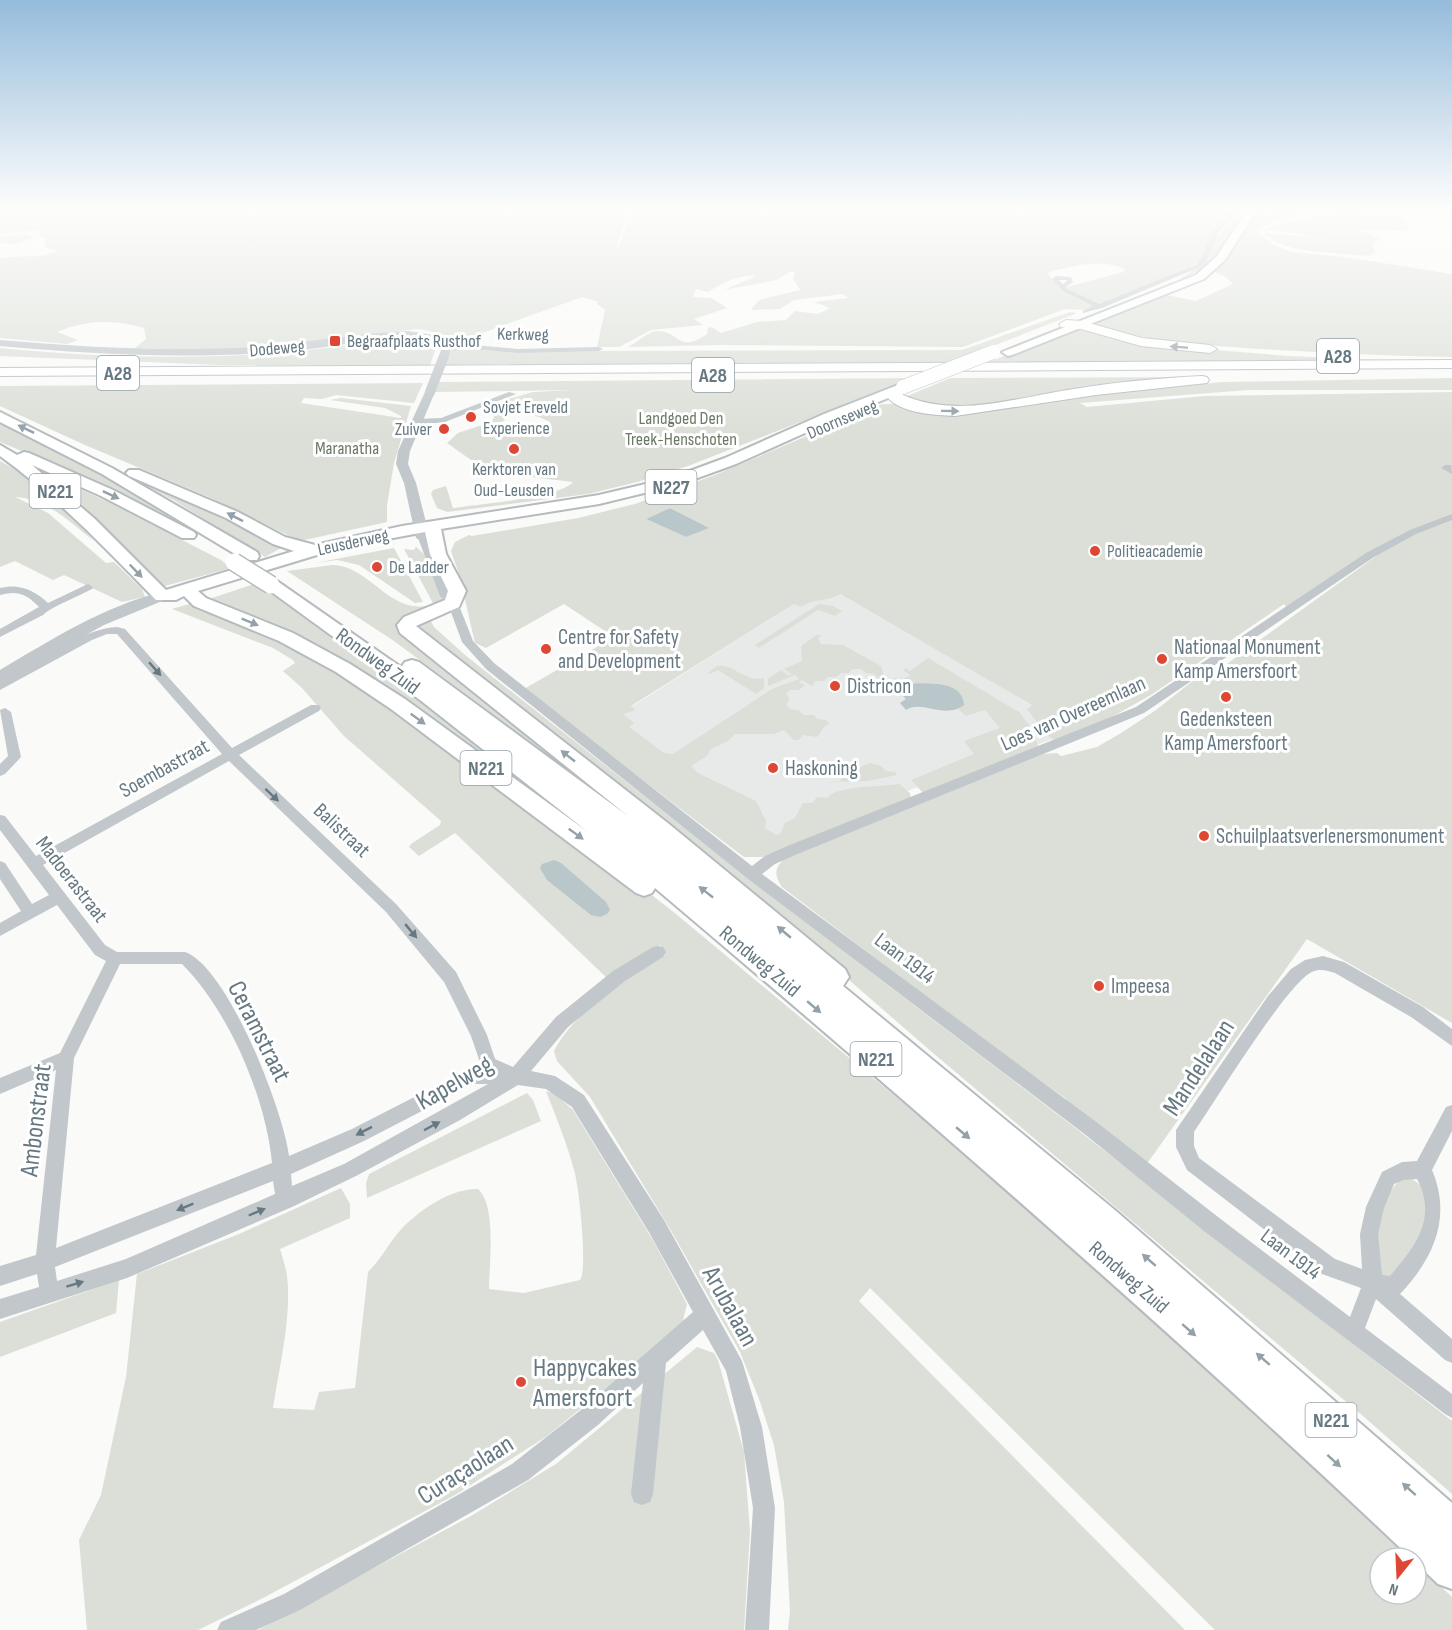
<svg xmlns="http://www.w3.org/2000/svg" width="1452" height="1630" font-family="'Sofia Sans Condensed',sans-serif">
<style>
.built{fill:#e8eae9}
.green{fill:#dbdfd7;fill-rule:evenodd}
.water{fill:#b9c7ca}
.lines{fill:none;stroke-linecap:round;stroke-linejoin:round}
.primary-casing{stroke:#b5bbbe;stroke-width:4}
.motorway-casing{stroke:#b5babd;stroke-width:2}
.minor{fill:#c1c7ca;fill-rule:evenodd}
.tertiary{fill:#c1c7ca;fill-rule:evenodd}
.primary{fill:#fff;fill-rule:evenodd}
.motorway{fill:#fff;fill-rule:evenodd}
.primary-bridge-far1-casing{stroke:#b5bbbe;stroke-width:15;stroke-linecap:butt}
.primary-bridge-casing{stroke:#b5bbbe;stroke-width:20;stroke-linecap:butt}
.tertiary-bridge{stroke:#c1c7ca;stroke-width:10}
.primary-bridge-far1{stroke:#fff;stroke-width:14}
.primary-bridge{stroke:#fff;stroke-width:17}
.oneway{fill:#94a1a8}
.oneway2{fill:#667982}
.poi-dot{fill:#de4734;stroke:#fff;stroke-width:2}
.labels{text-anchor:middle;stroke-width:6;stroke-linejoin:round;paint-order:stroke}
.far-street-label{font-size:18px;fill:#667982;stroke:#fff}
.far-poi-label{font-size:18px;fill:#667982;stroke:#fff;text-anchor:start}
.far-park-label{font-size:18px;fill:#6b7a65;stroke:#fff}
.shield{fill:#fff;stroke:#94a1a8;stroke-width:1.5}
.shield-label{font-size:20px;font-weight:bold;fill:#667982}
.poi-label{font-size:21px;fill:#667982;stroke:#fff;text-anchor:start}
.street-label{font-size:21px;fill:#667982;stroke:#fff}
.near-street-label{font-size:26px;fill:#667982;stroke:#fff}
.near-poi-label{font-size:26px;fill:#667982;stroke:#fff;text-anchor:start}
</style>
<rect width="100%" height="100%" fill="#fafaf8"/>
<polygon class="built" points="827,587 964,665 1076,731 772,839 612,719 794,604"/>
<g class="green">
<path d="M0 207H630L617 245H620L632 207H1239L1214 232 1201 260 1183 272 1098 305 1068 290 1067 287 1123 272 1125 269C1100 258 1077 266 1051 271L1048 273 1049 275C1062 291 1075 298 1094 306L1084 310 1065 309 963 347 719 345 628 347C637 342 649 331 658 331 681 332 678 354 707 334L708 328 712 327 721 333 757 322 786 320 795 311 818 314 830 308 814 302 848 298 843 294 794 300 780 309 751 310 759 300 800 290 793 278 795 273 792 271 776 280 724 290 756 276C740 274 722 283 708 292L696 289 693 297 711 298 727 308 694 319 703 325 651 330 619 347H597L605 310 597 304 598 302 582 297 454 343 439 333 418 329 322 341 207 350 135 348 146 339 144 328C115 319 84 320 57 332L78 340 67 344 0 338V258C20 254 38 260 57 251L44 247 46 238 41 237 37 230 3 234 1 236 30 235 33 238 18 244 0 243Z"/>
<path d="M1244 207H1253C1233 237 1216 268 1180 279L1206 261 1215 239Z"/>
<path d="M1261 207H1293L1311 212 1266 224 1256 231 1274 245 1292 252 1345 257 1452 274V357C1388 356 1324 353 1261 349 1202 345 1145 343 1090 322L1162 294 1196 301 1233 284 1226 277 1213 271 1233 251Z"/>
<path d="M1339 209 1368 211 1400 217 1410 231 1359 230 1380 239 1373 243 1375 253 1370 256C1339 252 1286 255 1263 233L1323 238 1265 229Z"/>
<polygon points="1070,312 1077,313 952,362 444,365 450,351 466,348 575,351 962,350"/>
<polygon points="1082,326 1165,346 1290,356 1433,362 989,362"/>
<path d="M409 338 425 340 435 344 436 348 430 365H220L0 356V348C88 357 176 359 264 354 313 351 361 342 409 338Z"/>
<polygon points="1207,377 959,410 947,410 905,397 950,378"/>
<path d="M912 378 688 466 637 482 588 494 447 512 437 508 431 494 433 490 446 486 453 508C478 504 560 498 573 482L488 472 447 443 458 433 491 422 494 418 495 405 504 410 502 416 505 420 498 424C514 436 526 438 545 434L551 425 550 422C537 414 506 409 499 402L533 392 571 390 434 392 438 382Z"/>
<path d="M1452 378V390H1249L1080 403 1087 407 1204 396 1452 392V1023L1307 939 1146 1165 1075 1111 1065 1098 975 1034 782 887C773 874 775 867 786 857L1043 754 1057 753 1061 756 1097 747 1121 733 1156 710 1204 672 1206 678 1224 666 1379 554 1288 609 1284 604 1151 695 1081 734 1054 740 1048 736 1027 709 1032 705 840 594C827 602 813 598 801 607L794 604 631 706 636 710 623 714 634 723 629 727 664 753 673 754 772 689 799 679 795 675 768 686V679L781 670 789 676 792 674 784 669 802 661 801 646 817 635H823L818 638 821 644 843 645 881 666 885 679H879L874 674 866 673 861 669H853L849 673H841L837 677H828L824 681H816L812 686 802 680 799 682 805 685 799 690H790L786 694 790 699 786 704 790 709 799 710 803 715H814L817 719 826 720 830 724 825 726 817 737 803 735 799 740H794L784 730 774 734H735L728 741 711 749 707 756 691 766 698 773 756 801 766 821 765 828 776 835 780 834 785 823 795 818 803 803H812L817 797 827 798C837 785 881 787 899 784L910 793 911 799 763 857H744L716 836 524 689 614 637 564 604 486 648 475 643 459 574 451 551 455 542 469 535 472 536 578 518 635 504 715 475 882 404H898L921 411 1222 382ZM670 508 708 528 686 537 646 519Z"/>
<polygon points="423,383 414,403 336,395 322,399 304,398 301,403 401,418 401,416 385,408 330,400 341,398 411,406 394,463 387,505 387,522 300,541 211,498 85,445 0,406 0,386"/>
<polygon points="0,422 114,482 195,531 117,491 0,442"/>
<path d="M0 461C42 483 62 507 94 541 70 522 46 498 15 497L48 513 106 563 114 562 142 589 145 597 122 602 64 575 53 580 15 561 0 567Z"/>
<polygon points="112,468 242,525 281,548 265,557 175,501"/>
<polygon points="37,469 108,502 221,560 231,568 165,586"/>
<polygon points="416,547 424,554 444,602 435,607 404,549 414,550"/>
<polygon points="394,548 423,602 415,603 359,565 337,560 315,563"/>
<path d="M332 565C368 565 389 612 425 606L427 609C415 612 403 615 397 627L402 634 663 840 394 641 287 571Z"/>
<path d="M254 584C315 614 376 665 429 707 508 768 586 827 661 893L423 718 206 600Z"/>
<path d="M189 604 283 639 357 681 629 877 676 914 960 1150 1036 1216 1278 1431 1411 1558H1380V1594H1416V1563L1452 1597V1630H1215L870 1288 859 1301 1185 1630H788L790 1611 784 1502 774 1445 759 1399 740 1352 670 1229 590 1097 557 1061 554 1051C572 1014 629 976 665 955L660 945 607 978 455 833 419 856 409 847 411 844 440 825 441 821 344 736 302 688 283 671 295 663 293 660 273 648 172 609Z"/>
<polygon points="819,604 833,606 842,611 835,616 818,610 759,648 755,645"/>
<polygon points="429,617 434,627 465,655 797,916 1074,1127 1452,1421 1452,1494 1363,1416 933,1053 826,960 415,629 416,623"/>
<path d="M928 658 1019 712 1030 726 1038 745 1035 750 924 794 911 780 974 754 964 741 1000 728 985 710 966 716 958 709 961 707 963 698C947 676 918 685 894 684V677L902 680 910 675 903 670 906 668 910 671Z"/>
<path d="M717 666C735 664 745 683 764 678V688L756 694 718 670 710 674 708 673Z"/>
<polygon points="870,763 881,766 886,771 895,772 897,775 868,781 829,782 840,781 845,775 841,768 850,771"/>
<path d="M546 1091 555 1094 573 1110 654 1242 687 1304 683 1321 667 1338 547 1436 455 1495 265 1597 198 1630H87L79 1540 101 1495 126 1377 137 1274 239 1234 341 1188 350 1204V1218L280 1249C282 1257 286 1267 287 1276 292 1317 279 1368 273 1408L314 1410 319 1392 355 1388 368 1272C379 1261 385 1250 394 1238 411 1215 449 1188 478 1189 497 1206 489 1264 489 1289L524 1293 580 1280C588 1270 579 1185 574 1170 567 1143 556 1117 546 1091Z"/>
<polygon points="527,1093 533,1100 541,1121 367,1198 366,1183 369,1174"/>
<path d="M1401 1178 1412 1179 1426 1189C1434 1223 1410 1253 1390 1279L1380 1280 1375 1246 1384 1199Z"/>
<polygon points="119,1280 116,1313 0,1357 0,1322"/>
<polygon points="697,1347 714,1353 718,1360 744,1452 750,1532 744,1630 258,1630 471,1516 556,1464"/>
</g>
<g class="water">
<polygon points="670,508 709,528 686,537 646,519"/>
<path d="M900 684C918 684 963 677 964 705 944 720 921 699 906 710L900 703 906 699 901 694 905 689Z"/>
<polygon points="554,860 561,863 606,902 610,910 607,914 600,917 591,915 547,880 540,868 542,864"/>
</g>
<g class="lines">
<g class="primary-casing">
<g id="primary">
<polygon points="1249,207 1259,207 1225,260 1204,279 1012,355 1008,356 1002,352 1196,275 1217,256"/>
<path d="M903 383 908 384 910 387 908 390 834 420 736 464 681 484 599 504 441 529 446 554 466 591 459 607 416 626 669 824 845 969 849 977 843 986 1116 1211 1452 1503V1589L1438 1584 1416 1563V1558H1411C1167 1327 912 1105 655 888L652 893 644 896 636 893 391 709 336 672 279 641 194 606 184 596 176 600H156C106 549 58 498 0 456V445L17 455 24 452 29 453 113 490 194 532 196 535 194 538H182L101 496 32 465 95 519 166 590 294 551 273 544 226 518 129 476 126 473 129 470H139L238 512 285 537 315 545 402 526 599 495 671 478 725 458 824 414ZM425 532 430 554 448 591 445 600 404 617 397 625 400 633 628 816 419 662 412 660 405 662 402 666 405 670 277 581H265L262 585 420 700 588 832 405 699 350 664 293 633 206 598 198 591 340 548Z"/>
<polygon points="0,412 112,468 257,552 259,556 257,560 245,560 102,474 0,422"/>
</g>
</g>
<g class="motorway-casing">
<g id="motorway">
<polygon points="1066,320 1082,321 1142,338 1210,345 1217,349 1210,353 1141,346 1081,329 1061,327 1059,324"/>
<polygon points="1452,360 1452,368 0,376 0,368"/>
<path d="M1202 376 1207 377 1209 380 1207 383 1096 395 955 416C935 415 902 414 887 397L890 388H900L903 395C957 419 1018 397 1074 389 1116 382 1159 378 1202 376Z"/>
</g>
</g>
<g class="minor">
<path d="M1238 207H1244L1218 233 1207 260 1200 267 1102 308 1083 313V311L1093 306 1063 291 1052 279 1056 276 1071 277 1073 282 1066 287 1067 289 1099 304 1196 265 1201 259 1213 231ZM1059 280H1066L1067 281 1063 284Z"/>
<polygon points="474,345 518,349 599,347 603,349 599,351 518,353 474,349 446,351 442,349 446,347"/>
<polygon points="509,392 516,394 445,422 415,425 411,422 415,419 441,418"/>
<polygon points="1445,465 1451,465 1452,474 1441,468"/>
<path d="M1452 514V520L1416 534 1374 557 1144 713 795 855 775 864 762 874 1099 1124 1218 1217 1350 1317 1361 1288 1322 1274 1187 1170 1176 1147V1130L1268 996 1291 969 1305 960 1323 956 1344 962 1423 1007 1452 1029V1046L1411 1017 1335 973C1328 971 1320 968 1312 972 1288 982 1214 1103 1194 1132V1146L1199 1158 1335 1259 1362 1269 1360 1234 1366 1207 1382 1172 1402 1162 1417 1161 1446 1107 1452 1105V1131L1432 1170C1452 1217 1434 1258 1400 1294L1452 1339V1363L1445 1360 1376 1299 1365 1328 1452 1394V1418L1445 1414 1204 1231 1087 1136 747 878 486 669 462 642 448 604 440 596 418 538 423 535 428 538 450 595 458 603 473 641 494 663 752 866 765 856 785 847 1136 707 1366 553 1410 530ZM1417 1179C1438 1218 1415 1247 1390 1276L1382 1275 1378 1234 1384 1208 1394 1184 1403 1180Z"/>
<path d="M88 584 93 587 92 589C79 596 51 607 43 615L0 637V629L39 607C27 594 17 590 0 595V588C18 583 35 590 48 603Z"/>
<path d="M117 627 125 629 232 748 311 705H319L321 708 319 711 239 755 396 904 456 972 487 1035 495 1059 513 1067 556 1017 613 971 653 947 658 946 663 947 666 952 663 957 625 981 568 1027 531 1071 555 1076 584 1095 664 1220 742 1361 762 1427 775 1508 769 1630H745L753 1508 740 1427 726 1371 703 1330 666 1363 653 1494 650 1502 642 1505 634 1502 631 1494 643 1383 598 1425 528 1480 300 1610 256 1630H217L221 1622 284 1594 512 1464 582 1409 693 1312 650 1234 572 1107 546 1089 518 1085 460 1120 356 1176 292 1207 127 1278 0 1319V1299L39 1287 37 1274 0 1286V1266L36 1255 56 1070 0 1094V1078L60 1053 106 961 95 955 57 905 0 936V923L21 911 0 879V861L5 863 32 904 49 895 0 830V815L5 816 36 856 222 754 117 634H107L92 640 0 690V681C28 666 86 627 117 627ZM229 761 386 912 444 982 471 1036 482 1068 467 1070 352 1129 289 1156C284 1112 228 967 185 952H117L105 945 43 865ZM120 964H182C229 1011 266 1098 272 1163L56 1248 74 1058ZM474 1084H488L344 1164 292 1186 291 1174 364 1141ZM273 1181 275 1194 126 1259 57 1281 55 1267Z"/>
<polygon points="5,708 11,712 21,757 5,774 0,776 0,764 8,756 0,710"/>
</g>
<g class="tertiary">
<path d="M409 331 440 336 451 345 449 356 440 358 441 346C413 325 366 341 334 346 223 361 111 356 0 346V340C83 347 167 352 250 347 303 344 356 333 409 331Z"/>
<polygon points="430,389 435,392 410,451 408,464 416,483 430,538 423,542 416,538 404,483 396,464 398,451 425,392"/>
<path d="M162 592 169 596 167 599 104 625 0 682V670C51 640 104 606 162 592Z"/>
</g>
<use href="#primary" class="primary"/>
<use href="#motorway" class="motorway"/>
<g class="primary-bridge-far1-casing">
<polyline id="primary-bridge-far1" points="903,387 993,352"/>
</g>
<g class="primary-bridge-casing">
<polyline id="primary-bridge" points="234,562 271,585"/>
</g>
<polyline class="tertiary-bridge" points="430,392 444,356"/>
<use href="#primary-bridge-far1" class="primary-bridge-far1"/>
<use href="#primary-bridge" class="primary-bridge"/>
</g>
<defs><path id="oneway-solid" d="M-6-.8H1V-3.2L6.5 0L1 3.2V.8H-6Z" transform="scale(1.5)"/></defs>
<g class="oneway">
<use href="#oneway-solid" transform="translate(1179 347) rotate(-175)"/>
<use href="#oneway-solid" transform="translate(950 411) rotate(1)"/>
<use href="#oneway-solid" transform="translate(26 429) rotate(-154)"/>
<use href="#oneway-solid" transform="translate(111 495) rotate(25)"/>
<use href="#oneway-solid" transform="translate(235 517) rotate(-153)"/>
<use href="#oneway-solid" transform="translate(136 571) rotate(46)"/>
<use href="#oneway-solid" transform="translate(250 622) rotate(22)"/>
<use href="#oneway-solid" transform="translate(418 719) rotate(36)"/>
<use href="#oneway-solid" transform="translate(568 756) rotate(-142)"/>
<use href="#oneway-solid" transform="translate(576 834) rotate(36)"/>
<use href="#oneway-solid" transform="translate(706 892) rotate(-142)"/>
<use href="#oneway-solid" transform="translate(784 932) rotate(-140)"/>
<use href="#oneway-solid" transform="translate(814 1007) rotate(40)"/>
<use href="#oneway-solid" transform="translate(963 1133) rotate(40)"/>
<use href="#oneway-solid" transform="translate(1149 1260) rotate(-139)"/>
<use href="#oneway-solid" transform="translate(1189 1330) rotate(41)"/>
<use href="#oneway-solid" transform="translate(1263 1359) rotate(-139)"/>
<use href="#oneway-solid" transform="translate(1334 1461) rotate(42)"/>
<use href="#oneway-solid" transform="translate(1409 1489) rotate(-138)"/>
</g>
<g class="oneway2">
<use href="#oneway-solid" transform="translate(155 669) rotate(49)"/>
<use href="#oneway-solid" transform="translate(272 795) rotate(43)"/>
<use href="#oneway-solid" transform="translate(411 931) rotate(50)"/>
<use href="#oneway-solid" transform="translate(432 1126) rotate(-28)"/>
<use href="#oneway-solid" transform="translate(364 1131) rotate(153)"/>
<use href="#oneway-solid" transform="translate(185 1207) rotate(158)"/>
<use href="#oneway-solid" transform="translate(257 1212) rotate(-23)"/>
<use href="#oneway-solid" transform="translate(75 1284) rotate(-17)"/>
</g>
<linearGradient id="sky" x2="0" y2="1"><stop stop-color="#95bcdc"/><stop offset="0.48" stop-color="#fdfdfc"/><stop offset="1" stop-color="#fdfdfc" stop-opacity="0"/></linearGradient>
<rect width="1452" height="435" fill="url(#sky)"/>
<g class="poi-dot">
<rect x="329" y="335" width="12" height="12" rx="3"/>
<circle cx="471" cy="417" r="6"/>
<circle cx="444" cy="429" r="6"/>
<circle cx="514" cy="449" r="6"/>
<circle cx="1095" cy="551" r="6"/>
<circle cx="377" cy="567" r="6"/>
<circle cx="546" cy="649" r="6"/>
<circle cx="1162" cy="659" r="6"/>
<circle cx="835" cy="686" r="6"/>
<circle cx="1226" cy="697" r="6"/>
<circle cx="773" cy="768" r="6"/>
<circle cx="1204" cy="836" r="6"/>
<circle cx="1099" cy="986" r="6"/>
<circle cx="521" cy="1382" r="6"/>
</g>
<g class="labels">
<g class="far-street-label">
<text transform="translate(523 334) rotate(1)" y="6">Kerkweg</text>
<text transform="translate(277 348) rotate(-5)" y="6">Dodeweg</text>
<text transform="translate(842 419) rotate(-23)" y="6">Doornseweg</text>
<text transform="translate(353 542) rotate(-12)" y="6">Leusderweg</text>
</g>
<g class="far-poi-label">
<text x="347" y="347">Begraafplaats Rusthof</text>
<text x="483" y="413">Sovjet Ereveld<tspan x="483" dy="21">Experience</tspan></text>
<text x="432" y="435" text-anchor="end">Zuiver</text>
<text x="514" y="475" text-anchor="middle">Kerktoren van<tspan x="514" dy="21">Oud-Leusden</tspan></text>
<text x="1107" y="557">Politieacademie</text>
<text x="389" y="573">De Ladder</text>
</g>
<g class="far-park-label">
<text x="681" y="424">Landgoed Den<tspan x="681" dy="21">Treek-Henschoten</tspan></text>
<text x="347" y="454">Maranatha</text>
</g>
<g class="shield">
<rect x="1317" y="339" width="42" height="34" rx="4.5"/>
<rect x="97" y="356" width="42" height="34" rx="4.5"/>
<rect x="692" y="358" width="42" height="34" rx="4.5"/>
<rect x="645.5" y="470" width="51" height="34" rx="4.5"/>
<rect x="29.5" y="474" width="51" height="34" rx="4.5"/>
<rect x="460.5" y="751" width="51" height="34" rx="4.5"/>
<rect x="850.5" y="1042" width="51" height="34" rx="4.5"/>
<rect x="1305.5" y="1403" width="51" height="34" rx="4.5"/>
</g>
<g class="shield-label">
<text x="1338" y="363">A28</text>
<text x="118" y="380">A28</text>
<text x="713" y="382">A28</text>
<text x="671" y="494">N227</text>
<text x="55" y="498">N221</text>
<text x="486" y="775">N221</text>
<text x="876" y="1066">N221</text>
<text x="1331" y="1427">N221</text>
</g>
<g class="poi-label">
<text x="558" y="644">Centre for Safety<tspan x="558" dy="24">and Development</tspan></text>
<text x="1174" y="654">Nationaal Monument<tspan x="1174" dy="24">Kamp Amersfoort</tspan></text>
<text x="847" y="693">Districon</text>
<text x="1226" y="726" text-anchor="middle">Gedenksteen<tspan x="1226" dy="24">Kamp Amersfoort</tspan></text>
<text x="785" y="775">Haskoning</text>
<text x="1216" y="843">Schuilplaatsverlenersmonument</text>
<text x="1111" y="993">Impeesa</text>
</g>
<g class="street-label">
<text transform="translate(378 661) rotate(36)" y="7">Rondweg Zuid</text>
<text transform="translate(1073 713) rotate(-24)" y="7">Loes van Overeemlaan</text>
<text transform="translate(164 768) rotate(-29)" y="7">Soembastraat</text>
<text transform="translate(342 830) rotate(43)" y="7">Balistraat</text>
<text transform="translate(72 879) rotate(52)" y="7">Madoerastraat</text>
<text transform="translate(905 958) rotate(37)" y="7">Laan 1914</text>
<text transform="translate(760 961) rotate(40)" y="7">Rondweg Zuid</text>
<text transform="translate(1291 1254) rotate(37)" y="7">Laan 1914</text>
<text transform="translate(1129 1277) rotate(41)" y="7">Rondweg Zuid</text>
</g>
<g class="near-street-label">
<text transform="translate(260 1031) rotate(63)" y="9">Ceramstraat</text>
<text transform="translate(1198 1067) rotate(-57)" y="9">Mandelalaan</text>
<text transform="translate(454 1082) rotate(-30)" y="9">Kapelweg</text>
<text transform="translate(35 1120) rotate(-83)" y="9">Ambonstraat</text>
<text transform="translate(731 1306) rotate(61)" y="9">Arubalaan</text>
<text transform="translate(465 1469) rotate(-32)" y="9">Curaçaolaan</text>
</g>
<g class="near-poi-label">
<text x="533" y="1376">Happycakes<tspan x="533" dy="30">Amersfoort</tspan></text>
</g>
</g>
<g transform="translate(1398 1576) rotate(198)"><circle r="28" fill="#ffffff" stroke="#c2c9cd" stroke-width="1.5"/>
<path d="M0-4.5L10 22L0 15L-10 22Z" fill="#de4734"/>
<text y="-9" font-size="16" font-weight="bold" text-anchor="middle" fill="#667982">N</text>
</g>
</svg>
